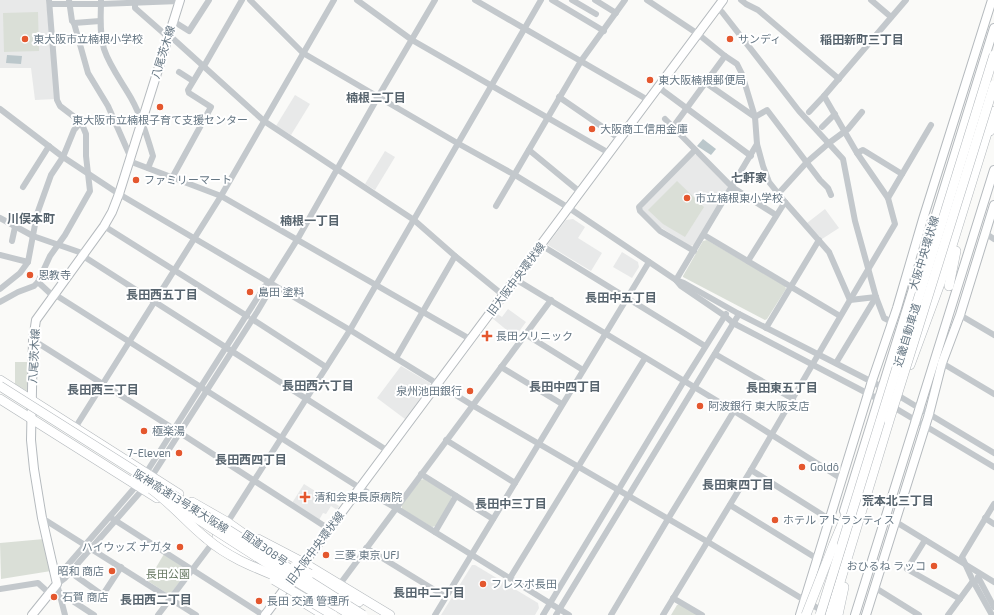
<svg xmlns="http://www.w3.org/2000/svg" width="994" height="615" font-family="'Exo 2','Noto Sans JP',sans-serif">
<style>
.built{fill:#e8e9e9}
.green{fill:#dadfd7}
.water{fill:#bbc7cb}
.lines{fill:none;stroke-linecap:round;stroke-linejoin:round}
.major-casing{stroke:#b5babe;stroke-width:10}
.highway-casing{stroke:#b4b9bd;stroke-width:10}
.minor{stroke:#c3c8cc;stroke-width:6}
.major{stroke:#fff;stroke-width:8}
.highway{stroke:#fff;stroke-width:9}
.highway-bridge-casing{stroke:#b4b9bd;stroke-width:10;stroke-linecap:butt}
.highway-bridge{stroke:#fff;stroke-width:9}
.poi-dot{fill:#e4572e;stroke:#fff;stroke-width:1.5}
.labels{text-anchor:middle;stroke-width:4;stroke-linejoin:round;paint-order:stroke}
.poi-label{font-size:11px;fill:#657683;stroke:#fff;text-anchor:start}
.street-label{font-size:11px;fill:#657683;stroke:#fff}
.park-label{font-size:11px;fill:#687a64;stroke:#fff}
.neighbourhood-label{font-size:12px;font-weight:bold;fill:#57646e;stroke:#fff}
</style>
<rect width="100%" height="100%" fill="#fafaf8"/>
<g class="built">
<polygon points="0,0 46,0 56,99 35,100 31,68 0,68"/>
<polygon points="295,95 310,104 291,135 276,126"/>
<polygon points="385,151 395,157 375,190 365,184"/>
<polygon points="693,154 697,155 727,184 728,189 694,245 690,246 660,227 643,210 642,208"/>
<polygon points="825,209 839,228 822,239 807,223"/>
<polygon points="573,219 585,227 578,238 602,253 591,271 548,245 548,244 566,220"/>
<polygon points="622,252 638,262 639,267 632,278 613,267"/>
<polygon points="508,309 526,322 515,337 492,318 496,313 502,317"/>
<polygon points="401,366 430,383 430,385 405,419 377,398"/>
<polygon points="304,484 339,506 337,510 331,506 326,514 323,513 319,520 292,503"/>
<polygon points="472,565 475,565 538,603 539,608 535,615 441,615"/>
</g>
<g class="green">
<polygon points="38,12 39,51 4,52 3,13"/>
<polygon points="677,181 704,207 685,237 663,224 648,210"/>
<polygon points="707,240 785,286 786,289 767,319 765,320 683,277 683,276 703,241"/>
<polygon points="15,362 31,362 30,393 15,384"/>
<polygon points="424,479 451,495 452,499 436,526 432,527 402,509 402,505 420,480"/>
<polygon points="44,539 51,571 1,579 0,543"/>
<polygon points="164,554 187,570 187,572 172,592 168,594 148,581"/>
<polygon points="679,604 697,615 671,615 677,605"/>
</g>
<g class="water">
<polygon points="7,55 22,56 21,64 6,63"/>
<polygon points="703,139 716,149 711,155 697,146"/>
</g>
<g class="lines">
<g class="major-casing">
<g id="major">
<polyline points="844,511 994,28"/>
<polyline points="301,567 723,0"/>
<polyline points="32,615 57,584 42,518 34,469 31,440 33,340 36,320 104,226 112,212 119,194 180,0"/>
<polyline points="265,615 289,583"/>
<polyline points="800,615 872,381 897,308 923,219 992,0"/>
<polyline points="855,615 994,170"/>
<polyline points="866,615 929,414 942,363 960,315 994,205"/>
</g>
</g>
<g class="highway-casing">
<g id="highway">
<polyline points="990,131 994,111"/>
<polyline points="949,286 956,251"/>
<polyline points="910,365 941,281 988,130 987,124 984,119"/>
<polyline points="0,380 179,494"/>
<polyline points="0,399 157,498"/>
<polyline points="192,502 227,522 264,548"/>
<polyline points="217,536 253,565"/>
<polyline points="258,539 304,563 390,615"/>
<polyline points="833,546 851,503"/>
<polyline points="310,574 359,602"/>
<polyline points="306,604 324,615"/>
<polyline points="830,615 889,421"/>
<polyline points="838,615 844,587"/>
</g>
</g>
<g class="minor">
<polyline points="69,0 72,21 74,23 88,73 108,106 130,156"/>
<path d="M101 0C101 16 99 33 104 49 110 67 122 82 131 98 141 116 147 136 153 156L148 168"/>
<polyline points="250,0 303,53 459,144 515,175 569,208 676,280 684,283 739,314 886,389"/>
<polyline points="357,0 412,40 609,153"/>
<polyline points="475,0 648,100"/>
<polyline points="552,0 604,31"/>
<polyline points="572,0 596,14"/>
<polyline points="595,0 616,13"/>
<polyline points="647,0 698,34 725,56 737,64 742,74 755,117 757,144 763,166 769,182 785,202 829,252 850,300 876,297"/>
<polyline points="741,0 746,4 758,10 839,79"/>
<polyline points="871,0 891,17"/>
<polyline points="135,2 135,8 168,37"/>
<polyline points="50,4 101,4 179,1"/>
<polyline points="717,8 722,12 799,111 843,159 855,221 876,297 884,318 892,322"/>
<polyline points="173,21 189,31 209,0"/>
<polyline points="74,23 100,21"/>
<polyline points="169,35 264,121 414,220 455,256 503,295"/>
<polyline points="204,66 242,0"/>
<polyline points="179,72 193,81"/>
<polyline points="706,83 755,117 767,110 820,180 828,188 831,195"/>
<polyline points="658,87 751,156"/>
<polyline points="559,97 620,139"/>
<polyline points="0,109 63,157 119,194 350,330 472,405 708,542 829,615"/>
<polyline points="809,112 824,96"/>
<polyline points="665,119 732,187 776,215"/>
<polyline points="673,127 725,56"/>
<polyline points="822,127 835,114"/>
<polyline points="529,150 580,192"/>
<polyline points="857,153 863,150 902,174"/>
<polyline points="129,161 221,196 470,339"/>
<polyline points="172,178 211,107 189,93 188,90 203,65"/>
<polyline points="23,187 49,146"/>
<polyline points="778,194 807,162 829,143 848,129 862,112"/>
<polyline points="888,198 931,125"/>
<polyline points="496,206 581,61 625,0"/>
<polyline points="0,218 33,236 85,254"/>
<polyline points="104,226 247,316"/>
<polyline points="985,233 994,239"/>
<polyline points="704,235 840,316"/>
<polyline points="12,241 15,227"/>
<polyline points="541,245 705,346"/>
<polyline points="694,251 660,231 640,211 639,207 695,150"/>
<polyline points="0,255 28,262"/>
<polyline points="83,256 388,451"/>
<polyline points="748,261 785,202"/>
<polyline points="515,279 734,411 842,479"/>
<polyline points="676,280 681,286 725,316 733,323 882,401"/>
<polyline points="676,280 757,144"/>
<polyline points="38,282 53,296"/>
<polyline points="0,289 20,273 28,262 37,214 51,175 63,157 74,130 81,122"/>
<polyline points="54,294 360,488 396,508 569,615"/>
<polyline points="0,302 18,292 34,286 38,282 50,256 65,235 90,191 86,156 86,134 81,122 60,106 57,100 49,0"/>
<polyline points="960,315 994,335"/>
<polyline points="252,319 326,367"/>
<polyline points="766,328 819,240"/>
<polyline points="525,334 583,370"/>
<polyline points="33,340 174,429 329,529"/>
<polyline points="715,354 793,399"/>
<polyline points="396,358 455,256"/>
<polyline points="836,363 876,297"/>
<polyline points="942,363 994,394"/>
<polyline points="501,367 562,404"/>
<polyline points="894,393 994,453"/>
<polyline points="890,405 994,467"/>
<polyline points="75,428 221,196 334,0"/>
<polyline points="446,440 515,483"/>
<polyline points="751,470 829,519"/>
<polyline points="421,474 493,519"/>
<polyline points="730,505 816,558"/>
<polyline points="42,518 196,615"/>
<polyline points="985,518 994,524"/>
<polyline points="113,519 263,615"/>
<polyline points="227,522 229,520 350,330 541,0"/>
<polyline points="896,522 994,582"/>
<polyline points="435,532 456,496"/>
<polyline points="925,540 907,569 960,599"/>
<polyline points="366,548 446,597"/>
<polyline points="70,572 101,594 104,593 121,567"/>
<polyline points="978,577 994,607"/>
<polyline points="510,578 645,358"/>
<polyline points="57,584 65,578 143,489 152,476 257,312 270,290 270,283"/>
<polyline points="340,584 551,300"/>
<polyline points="874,587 919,615"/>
<polyline points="0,589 38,583 49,593"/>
<polyline points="59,592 94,615"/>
<polyline points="673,598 702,615"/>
<polyline points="65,615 57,584 60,574 137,485 146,473 265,286 270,283 297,240 378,97 435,0"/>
<polyline points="158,615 214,541"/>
<polyline points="435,615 649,262"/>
<polyline points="543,615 684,381 726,314"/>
<polyline points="556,615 739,314"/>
<polyline points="611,615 668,519 734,411"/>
<polyline points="663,615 751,470 850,300 895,224 888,198 857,153 824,96 906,0"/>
<polyline points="948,615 973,581 979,580"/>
<polyline points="992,615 973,581 962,557 994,504"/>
</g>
<use href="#major" class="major"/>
<use href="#highway" class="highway"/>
<g class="highway-bridge-casing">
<g id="highway-bridge">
<polyline points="0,386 363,615"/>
<polyline points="889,421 994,85"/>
<path d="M151 489C172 504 187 523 207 539 229 558 256 568 283 579"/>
<polyline points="168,500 279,571 351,615"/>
<polyline points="295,566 310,574"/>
<polyline points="274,580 333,615"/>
<polyline points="806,615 833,546"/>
<polyline points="820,615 994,55"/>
</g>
</g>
<use href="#highway-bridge" class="highway-bridge"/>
</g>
<g class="poi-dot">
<circle cx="25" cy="39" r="4"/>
<circle cx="730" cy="39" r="4"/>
<circle cx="650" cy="80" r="4"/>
<circle cx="160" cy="107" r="4"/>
<circle cx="592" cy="129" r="4"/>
<circle cx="136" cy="180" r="4"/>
<circle cx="687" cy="198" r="4"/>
<circle cx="30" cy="275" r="4"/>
<circle cx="250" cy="292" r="4"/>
<path d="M485 330h4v4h4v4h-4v4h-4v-4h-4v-4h4z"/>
<circle cx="470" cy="391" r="4"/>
<circle cx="700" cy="406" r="4"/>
<circle cx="144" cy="431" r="4"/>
<circle cx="179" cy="453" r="4"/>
<circle cx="802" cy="467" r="4"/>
<path d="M303 491h4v4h4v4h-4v4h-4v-4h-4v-4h4z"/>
<circle cx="775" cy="520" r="4"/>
<circle cx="180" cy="547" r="4"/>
<circle cx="326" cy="555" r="4"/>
<circle cx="934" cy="566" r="4"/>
<circle cx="112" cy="571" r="4"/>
<circle cx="483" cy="584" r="4"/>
<circle cx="54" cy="597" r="4"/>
<circle cx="259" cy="601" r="4"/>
</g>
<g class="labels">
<g class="poi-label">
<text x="33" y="43">東大阪市立楠根小学校</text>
<text x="738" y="43">サンディ</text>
<text x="658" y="84">東大阪楠根郵便局</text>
<text x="160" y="124" text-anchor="middle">東大阪市立楠根子育て支援センター</text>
<text x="600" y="133">大阪商工信用金庫</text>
<text x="144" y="184">ファミリーマート</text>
<text x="695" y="202">市立楠根東小学校</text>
<text x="38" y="279">恩教寺</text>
<text x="258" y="296">島田 塗料</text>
<text x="496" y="340">長田クリニック</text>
<text x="462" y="395" text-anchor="end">泉州池田銀行</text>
<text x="708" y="410">阿波銀行 東大阪支店</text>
<text x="152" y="435">極楽湯</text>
<text x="171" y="457" text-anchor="end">7-Eleven</text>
<text x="810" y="471">Goldô</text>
<text x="314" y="501">清和会東長原病院</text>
<text x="783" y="524">ホテル アトランティス</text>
<text x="172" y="551" text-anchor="end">ハイウッズ ナガタ</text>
<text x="334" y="559">三菱 東京 UFJ</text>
<text x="926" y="570" text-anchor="end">おひるね ラッコ</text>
<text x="104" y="575" text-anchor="end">昭和 商店</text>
<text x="491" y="588">フレスポ長田</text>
<text x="62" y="601">石賀 商店</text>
<text x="267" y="605">長田 交通 管理所</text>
</g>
<g class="street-label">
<text transform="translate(163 52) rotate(-73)" y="4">八尾茨木線</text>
<text transform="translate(924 253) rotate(-73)" y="4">大阪中央環状線</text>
<text transform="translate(516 279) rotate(-53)" y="4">旧大阪中央環状線</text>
<text transform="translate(907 335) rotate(-73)" y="4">近畿自動車道</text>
<text transform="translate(34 356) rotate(-87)" y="4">八尾茨木線</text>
<text transform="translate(181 501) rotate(32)" y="4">阪神高速13号東大阪線</text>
<text transform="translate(265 548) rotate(35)" y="4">国道308号</text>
<text transform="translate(315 548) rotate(-53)" y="4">旧大阪中央環状線</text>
</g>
<g class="park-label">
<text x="168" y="578">長田公園</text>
</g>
<g class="neighbourhood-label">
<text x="862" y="44">稲田新町三丁目</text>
<text x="376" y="102">楠根二丁目</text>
<text x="749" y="182">七軒家</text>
<text x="31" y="223">川俣本町</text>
<text x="310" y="225">楠根一丁目</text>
<text x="162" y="299">長田西五丁目</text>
<text x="621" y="302">長田中五丁目</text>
<text x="318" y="390">長田西六丁目</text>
<text x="565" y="391">長田中四丁目</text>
<text x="782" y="392">長田東五丁目</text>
<text x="103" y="394">長田西三丁目</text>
<text x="251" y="464">長田西四丁目</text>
<text x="738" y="489">長田東四丁目</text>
<text x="898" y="505">荒本北三丁目</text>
<text x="511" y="508">長田中三丁目</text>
<text x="429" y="597">長田中二丁目</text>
<text x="156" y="604">長田西二丁目</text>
</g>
</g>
</svg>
